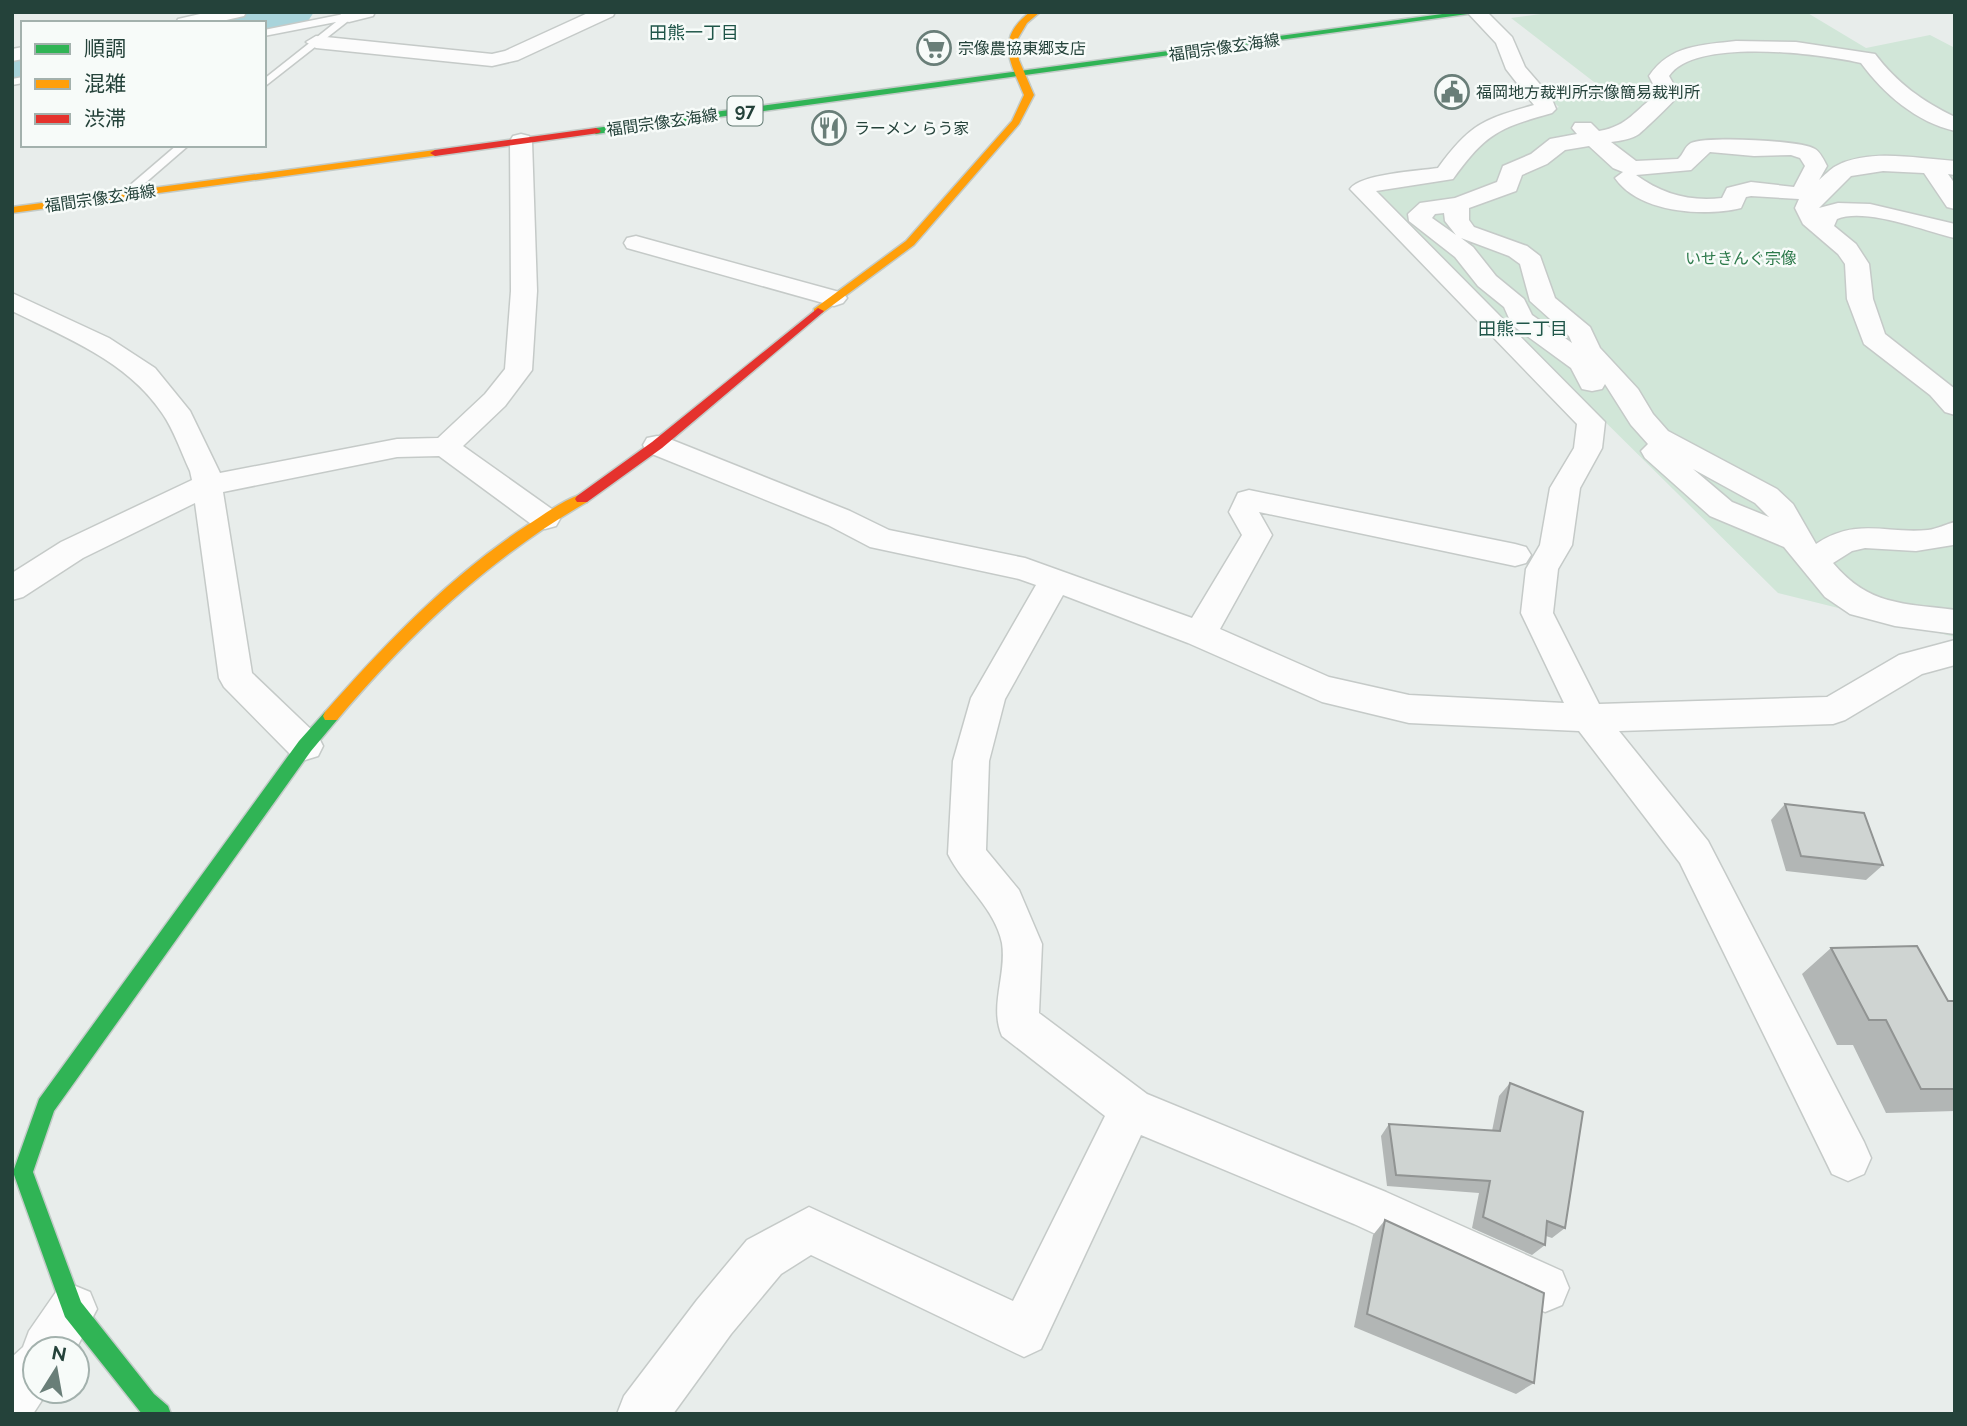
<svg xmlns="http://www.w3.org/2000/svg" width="1967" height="1426" font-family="Raleway,'Noto Sans JP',sans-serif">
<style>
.green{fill:#d1e6d8}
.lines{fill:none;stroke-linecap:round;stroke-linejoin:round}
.river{fill:#a9d4db;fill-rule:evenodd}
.lane-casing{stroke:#c5cac8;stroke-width:3}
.street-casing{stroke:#c5cac8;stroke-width:3}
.fast-casing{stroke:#c3cbc8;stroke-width:3}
.slow-casing{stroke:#c3cbc8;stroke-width:3}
.jam-casing{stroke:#c3cbc8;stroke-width:3}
.lane{fill:#fcfcfc;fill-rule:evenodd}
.street{fill:#fcfcfc;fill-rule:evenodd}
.fast{fill:#30b455;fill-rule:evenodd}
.slow{fill:#ff9f0a;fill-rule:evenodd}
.jam{fill:#e5322d;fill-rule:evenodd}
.wall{fill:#b2b6b5}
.building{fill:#cfd4d2;stroke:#919493;stroke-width:2}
.labels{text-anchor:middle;stroke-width:5;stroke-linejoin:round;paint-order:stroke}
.far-street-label{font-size:16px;fill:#24423a;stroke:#f7fbf9}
.far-poi-label{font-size:16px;fill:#24423a;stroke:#f7fbf9;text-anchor:start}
.far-park-label{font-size:16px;fill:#2d7a4b;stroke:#f7fbf9}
.far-neighbourhood-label{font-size:18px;fill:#1f5548;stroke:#f7fbf9}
.shield{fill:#f7fbf9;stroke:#637a73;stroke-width:2}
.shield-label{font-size:18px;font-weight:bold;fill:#24423a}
</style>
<rect width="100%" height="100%" fill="#e8edeb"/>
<polygon class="green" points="1556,12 1806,12 1866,48 1930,35 1955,48 1955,637 1778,593 1373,192 1391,185 1448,179 1480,138 1498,128 1559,107 1550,99 1607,92 1511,18"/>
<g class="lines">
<g class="river">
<polygon points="239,12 314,12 308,21 264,31 264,23 226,23 232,14"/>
<polygon points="23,58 23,84 12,86 12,60"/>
</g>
<g class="lane-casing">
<g id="lane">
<polygon points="349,13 352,14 352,18 264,87 264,79 336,22 264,36 264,30"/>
<polygon points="23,77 23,83 12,85 12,79"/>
<polygon points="177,145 189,145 129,197 121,197 121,193"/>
</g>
</g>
<g class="street-casing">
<g id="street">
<polygon points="209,12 246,12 244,16 213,23 176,23 178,19"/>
<polygon points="342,12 375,12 373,16 349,22 342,20 340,16"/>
<polygon points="590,12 615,12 613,16 518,60 492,66 316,48 306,42 316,36 492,54 505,51"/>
<path d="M1467 12H1487L1512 37 1525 67 1551 97 1556 109 1552 113C1499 128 1486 133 1453 179L1376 191 1605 422 1602 448 1580 488 1572 545 1558 569 1553 613 1599 704 1827 697 1899 655 1955 640V665L1922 674 1845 720 1833 724 1619 731 1708 841 1864 1142 1871 1158 1864 1174 1848 1181 1832 1174 1680 863 1579 731 1409 723 1322 702 1188 643 1063 595 1005 699 989 761 986 850 1019 890 1042 944 1039 1013 1147 1094 1386 1192 1562 1271 1569 1288 1562 1305 1545 1312 1354 1224 1141 1135 1041 1349 1024 1357 811 1255 781 1274 731 1334 673 1414H617L624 1396 697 1300 747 1240 809 1207 1013 1301 1105 1116 1002 1036C989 1006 1007 974 1002 943 995 908 963 885 948 854L953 761 971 698 1036 585 1019 579 870 547 828 525 647 452 643 445 647 438 657 436 667 438 850 511 889 530 1025 558 1192 618 1242 535 1229 512 1238 493 1249 490 1515 544 1526 547 1531 555 1526 563 1515 566 1259 512 1272 535 1220 629 1329 677 1409 695 1564 703 1521 613 1526 569 1540 545 1550 488 1574 448 1577 424 1350 189C1360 174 1418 171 1438 168 1469 125 1483 119 1534 105L1506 69 1496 43Z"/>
<path d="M1736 41 1796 42 1875 54C1897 83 1922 101 1955 117V131C1916 122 1884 94 1861 63 1821 54 1695 37 1669 76L1679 94C1677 99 1645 129 1639 134 1632 139 1620 141 1611 142L1636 161 1678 159C1684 154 1684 147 1691 143 1706 136 1801 140 1815 149 1820 152 1824 160 1827 166L1819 180C1824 176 1830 169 1836 166 1869 148 1919 159 1955 161V175L1948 174 1955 184V209L1947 207 1924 173 1883 171 1851 176 1819 208 1838 203 1870 204 1955 224V238C1925 231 1865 207 1837 219L1834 226 1856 244 1869 264 1873 299 1885 334 1955 389V415L1945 412 1930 395 1864 344 1847 299 1845 264 1838 254 1803 224 1795 208 1799 199 1751 196 1746 197 1741 208C1704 217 1639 213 1615 178L1623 172 1613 168 1589 146 1565 150 1547 164 1522 175 1516 191 1469 208V220L1474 227 1527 246 1540 256 1555 298 1590 327 1600 348 1638 389 1653 414 1668 431 1777 489 1793 504 1816 544C1857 517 1885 534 1928 530 1937 529 1946 524 1955 522L1953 545 1916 551 1865 548 1852 551 1833 563C1869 606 1903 603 1955 610V634L1895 626 1850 614 1825 597 1784 547 1710 516 1645 458 1641 451 1648 444 1631 425 1605 384 1602 389 1592 391 1582 389 1571 368 1512 325 1504 307 1478 286 1455 257 1409 221 1408 214 1420 203 1455 198 1497 182 1503 166 1531 154 1550 139 1577 134 1572 128 1575 123H1591L1599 131C1629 126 1634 110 1658 94L1649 76C1670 45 1701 45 1736 41ZM1710 152 1754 156 1791 155 1800 158 1805 166 1794 187 1751 182 1727 188 1722 198C1690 202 1662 194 1636 175L1691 170ZM1444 213 1445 221 1456 235 1432 218 1435 214ZM1461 238 1509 256 1520 264 1530 301 1569 336 1572 343 1532 315 1524 299 1496 276 1473 247ZM1693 469 1755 503 1769 517 1732 502Z"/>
<polygon points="23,47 23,59 12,61 12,49"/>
<path d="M521 134 529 136 532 141 537 291 532 370 505 406 463 446 556 512 560 519 556 526 545 529 534 526 439 456 397 457 223 492 252 673 318 736 323 746 318 756 305 760 292 756 224 687 219 678 195 503 83 558 23 597 12 600V573L61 542 192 480 190 471C181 452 174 430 162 413 127 361 67 338 12 311V293L109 338 155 368 190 411 220 473 397 439 438 438 485 394 505 369 511 291 510 141 513 136Z"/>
<polygon points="636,236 843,293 847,298 843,303 834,306 627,248 624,243 627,238"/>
<polygon points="73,1285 90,1292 97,1309 76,1349 35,1349 35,1391 48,1391 33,1414 12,1414 12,1357 23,1347 29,1331 56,1292"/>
</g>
</g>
<g class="fast-casing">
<g id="fast">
<polygon points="1457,12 1482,12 596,134 591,131 596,128"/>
<polygon points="331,710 337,712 339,716 337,720 311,751 54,1111 33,1172 81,1302 154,1394 168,1406 171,1414 142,1414 65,1317 13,1172 39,1099 299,741 325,712"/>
</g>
</g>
<g class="slow-casing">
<g id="slow">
<path d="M1030 12H1040L1027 23 1017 40 1019 60 1034 95 1019 124 914 245 822 313H814V309L906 241 1012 121 1024 95C1010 61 995 39 1030 12Z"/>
<polygon points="435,150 439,151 439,155 12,213 12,207"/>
<path d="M582 494 589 499 587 502C488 559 410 634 337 720H325L323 716 325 712C386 643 449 577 526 526 543 515 563 500 582 494Z"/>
</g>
</g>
<g class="jam-casing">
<g id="jam">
<polygon points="596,128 601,131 599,133 435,156 430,153 435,150"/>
<polygon points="818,308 824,311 822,313 662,448 587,502 577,502 575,499 577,496 652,442"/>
</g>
</g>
<use href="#lane" class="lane"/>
<use href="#street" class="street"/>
<use href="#fast" class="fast"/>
<use href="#slow" class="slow"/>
<use href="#jam" class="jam"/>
</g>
<g class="wall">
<polygon points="1785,804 1883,865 1866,880 1786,871 1771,820"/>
<polygon points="1831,948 1948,1001 1955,1001 1955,1111 1886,1113 1853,1045 1837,1045 1802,974"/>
<polygon points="1510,1083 1565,1228 1552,1238 1546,1236 1545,1245 1532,1255 1472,1228 1479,1193 1387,1186 1381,1136 1389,1124 1492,1131 1499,1096"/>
<polygon points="1385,1220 1534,1383 1516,1394 1354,1327 1373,1235"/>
</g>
<g class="building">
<polygon points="1785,804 1864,813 1883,865 1801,856"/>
<polygon points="1917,946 1948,1001 1955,1001 1955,1089 1921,1089 1886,1020 1869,1020 1831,948"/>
<polygon points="1510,1083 1583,1112 1565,1228 1547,1221 1545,1245 1483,1217 1490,1181 1396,1175 1389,1124 1500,1131"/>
<polygon points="1385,1220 1544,1293 1534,1383 1367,1314"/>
</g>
<defs>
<g id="supermarket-ring" transform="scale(1.75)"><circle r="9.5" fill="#f7fbf9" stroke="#697e78" stroke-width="1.5"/><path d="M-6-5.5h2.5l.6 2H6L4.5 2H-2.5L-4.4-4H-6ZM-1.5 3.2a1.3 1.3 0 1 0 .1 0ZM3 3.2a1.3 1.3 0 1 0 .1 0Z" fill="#697e78"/></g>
<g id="civic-ring" transform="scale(1.75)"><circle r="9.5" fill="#f7fbf9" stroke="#697e78" stroke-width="1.5"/><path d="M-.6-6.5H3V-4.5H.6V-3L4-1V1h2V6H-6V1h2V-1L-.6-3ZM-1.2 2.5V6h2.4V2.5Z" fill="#697e78"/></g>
<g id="restaurant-ring" transform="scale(1.75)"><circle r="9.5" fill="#f7fbf9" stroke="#697e78" stroke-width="1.5"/><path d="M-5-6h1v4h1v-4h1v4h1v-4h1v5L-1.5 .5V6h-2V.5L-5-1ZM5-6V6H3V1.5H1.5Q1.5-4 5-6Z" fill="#697e78"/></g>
</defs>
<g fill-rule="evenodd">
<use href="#supermarket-ring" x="934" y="48"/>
<use href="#civic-ring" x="1452" y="92"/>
<use href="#restaurant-ring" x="829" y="128"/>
</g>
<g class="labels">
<g class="far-street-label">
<text transform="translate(1224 47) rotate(-8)" y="6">福間宗像玄海線</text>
<text transform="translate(662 122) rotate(-8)" y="6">福間宗像玄海線</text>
<text transform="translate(100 198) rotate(-8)" y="6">福間宗像玄海線</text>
</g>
<g class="far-poi-label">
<text x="958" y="54">宗像農協東郷支店</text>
<text x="1476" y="98">福岡地方裁判所宗像簡易裁判所</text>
<text x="854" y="134">ラーメン らう家</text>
</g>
<g class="far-park-label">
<text x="1741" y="264">いせきんぐ宗像</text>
</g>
<g class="far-neighbourhood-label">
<text x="694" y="39">田熊一丁目</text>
<text x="1523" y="335">田熊二丁目</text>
</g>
<rect class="shield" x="727.5" y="96.5" width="35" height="29" rx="5"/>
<g class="shield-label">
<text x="745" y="117">97</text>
</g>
</g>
<rect width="1967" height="1426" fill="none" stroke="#24423a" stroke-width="28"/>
<rect x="21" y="21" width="245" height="126" fill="#f7fbf9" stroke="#a3b1ad" stroke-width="2"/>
<rect x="35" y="44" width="35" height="10" fill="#30b455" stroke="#a3b1ad" stroke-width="2"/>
<text x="84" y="56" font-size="21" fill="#24423a">順調</text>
<rect x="35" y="79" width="35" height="10" fill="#ff9f0a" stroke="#a3b1ad" stroke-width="2"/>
<text x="84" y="91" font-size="21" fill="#24423a">混雑</text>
<rect x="35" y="114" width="35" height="10" fill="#e5322d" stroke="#a3b1ad" stroke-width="2"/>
<text x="84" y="126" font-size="21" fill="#24423a">渋滞</text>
<g transform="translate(56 1370) rotate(11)"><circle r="33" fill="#f7fbf9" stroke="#a3b1ad" stroke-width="2"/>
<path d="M0-5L12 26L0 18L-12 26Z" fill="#697e78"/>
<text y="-10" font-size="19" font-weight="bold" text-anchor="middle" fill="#24423a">N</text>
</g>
</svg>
